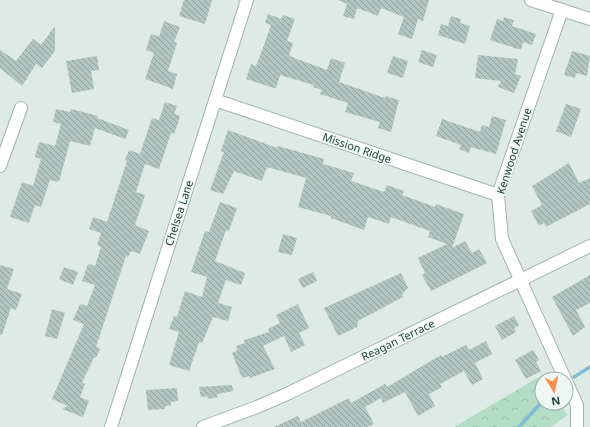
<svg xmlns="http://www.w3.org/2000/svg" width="590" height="427" font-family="'Noto Sans',sans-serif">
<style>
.forest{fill:url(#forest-crowns)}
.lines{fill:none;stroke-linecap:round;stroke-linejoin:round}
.stream{stroke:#81bbd4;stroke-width:3.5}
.building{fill:url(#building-back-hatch)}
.minor-casing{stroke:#a0b2ae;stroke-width:14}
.minor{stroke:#fff;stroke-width:12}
.labels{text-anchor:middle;stroke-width:3.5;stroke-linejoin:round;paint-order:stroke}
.street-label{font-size:11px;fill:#1e3b37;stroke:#eef7f4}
</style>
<defs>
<pattern id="forest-crowns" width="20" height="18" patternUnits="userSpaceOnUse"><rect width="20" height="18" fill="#b4ddc5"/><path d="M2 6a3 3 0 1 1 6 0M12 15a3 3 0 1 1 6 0" fill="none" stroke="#9abfaa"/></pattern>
<pattern id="building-back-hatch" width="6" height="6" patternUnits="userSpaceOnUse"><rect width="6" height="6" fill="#b3c5c0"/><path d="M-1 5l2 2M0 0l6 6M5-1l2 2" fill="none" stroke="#91a19d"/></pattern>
</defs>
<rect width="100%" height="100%" fill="#ddeae6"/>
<polygon class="forest" points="544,374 547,379 542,379 542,403 560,403 567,415 551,427 454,427"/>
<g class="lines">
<g class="stream">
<polyline points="574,377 590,367"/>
<polyline points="519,427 542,402"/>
</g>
</g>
<g class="building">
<polygon points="184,0 212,0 205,24 179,16"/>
<polygon points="338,0 429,0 423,21 418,19 412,39 398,34 404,17 381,8 378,16 357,8 354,19 343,16 347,4"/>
<polygon points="268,14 281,19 283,15 295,19 287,41 293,43 289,56 327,70 331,58 345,63 339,82 385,98 386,96 399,100 391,132 378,128 380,122 345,112 348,103 320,94 322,90 313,87 314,85 280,75 276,88 274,88 246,79 251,64 256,66 263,48 271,25 265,23"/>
<polygon points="451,16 461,19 460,23 470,26 465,44 438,35 441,24 448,26"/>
<polygon points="504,17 514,20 512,26 536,34 532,45 523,42 521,50 490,40 497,19 503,21"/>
<polygon points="164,21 180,27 174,42 177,43 168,71 177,74 173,89 145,79 154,53 146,50 151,34 159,37"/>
<polygon points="55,26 55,51 42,68 36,64 22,86 0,68 0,50 16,61 33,39 41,45"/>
<polygon points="422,50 437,55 433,67 418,62"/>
<polygon points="572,51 590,56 587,76 576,73 575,78 564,75"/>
<polygon points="478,55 518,59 515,74 521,76 514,93 498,87 501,81 475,78"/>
<polygon points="97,56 99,70 91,71 94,89 72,93 66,61"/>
<polygon points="393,56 408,61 403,78 387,73"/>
<polygon points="165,102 177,106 174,114 180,116 178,123 174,134 171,133 159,169 145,164 136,192 145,195 135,225 149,231 140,254 131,251 128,257 126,256 96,347 100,349 96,358 94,357 82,383 85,384 80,397 89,401 83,417 62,409 68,406 52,399 84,324 73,320 80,304 87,306 95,285 82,281 88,264 95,266 101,247 97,245 101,233 89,229 93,217 107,222 127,161 125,160 129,150 140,154 152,118 159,120"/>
<polygon points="566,104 581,109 571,137 556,131"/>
<polygon points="56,109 70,112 71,109 98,116 97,118 129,130 125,139 95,128 90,146 70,141 59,182 50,180 41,207 35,205 29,223 10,217 22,182 33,186 41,159 35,157 39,142 55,146 61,124 53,122"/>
<polygon points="492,116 506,120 496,154 471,147 469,153 459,149 461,145 436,136 442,119 480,132 482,125 489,127"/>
<polygon points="228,130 277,148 278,146 324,159 323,164 354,173 351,181 384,192 387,185 404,191 402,195 435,207 436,204 464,214 452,248 465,241 472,253 479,249 487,263 431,291 422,275 425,273 418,258 447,244 428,237 430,231 391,217 389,224 368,217 364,230 331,218 331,216 298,207 306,178 267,167 262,181 234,171 223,194 210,190 224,152 221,151"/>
<polygon points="569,163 579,183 590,178 590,204 546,227 544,223 539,226 531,211 542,205 532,186"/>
<polygon points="220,202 237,208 229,231 226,230 215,261 245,273 241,285 226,280 218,303 232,307 228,321 213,317 202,343 199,342 189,371 169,365 179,332 169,329 174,316 177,317 185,291 202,297 207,277 191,272 205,231 209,232"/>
<polygon points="283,234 297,238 292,255 278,252"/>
<polygon points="0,265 14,269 7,289 22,294 16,310 11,308 2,335 0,335"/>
<polygon points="64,267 78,272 73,285 59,279"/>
<polygon points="313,272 317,281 303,288 298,279"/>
<polygon points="401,273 408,288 402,294 403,297 358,321 357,327 338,336 324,308"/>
<polygon points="590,275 590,303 576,310 585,327 573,336 552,297"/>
<polygon points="298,304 309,328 299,333 305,345 291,352 284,336 263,346 275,369 250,378 250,376 242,378 232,353 237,351 236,346 245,343 244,340 269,332 268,329 280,323 276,315"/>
<polygon points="52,309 65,313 57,339 45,336"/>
<polygon points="514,316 519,325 514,328 516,332 502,340 495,326"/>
<polygon points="486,341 492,354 475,363 483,379 472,385 464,371 440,384 442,387 429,394 435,406 418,416 405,392 383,403 381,398 365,407 374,424 368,427 274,427 298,416 301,422 349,398 351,403 385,384 387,387 441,355 442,357 466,345 469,350"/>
<polygon points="533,350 539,360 536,362 541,371 526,379 515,360"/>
<polygon points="232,385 233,391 217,394 218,397 208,399 207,396 201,397 199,387"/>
<polygon points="177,388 178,401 171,402 171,405 165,406 165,409 148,410 146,390"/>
</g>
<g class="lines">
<g class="minor-casing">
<g id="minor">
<polyline points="531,0 590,19"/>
<polyline points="562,10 498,195 502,239 565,379"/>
<polyline points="215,100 498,195"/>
<polyline points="0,166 21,108"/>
<polyline points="566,381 577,405 577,427"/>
<polyline points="111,427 247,0"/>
<polyline points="203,427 257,407 287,394 590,246"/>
</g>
</g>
<use href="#minor" class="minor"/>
</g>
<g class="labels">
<g class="street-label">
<text transform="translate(357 148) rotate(19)" y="4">Mission Ridge</text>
<text transform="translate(514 151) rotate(-72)" y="4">Kenwood Avenue</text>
<text transform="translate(179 213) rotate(-72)" y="4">Chelsea Lane</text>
<text transform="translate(398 340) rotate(-26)" y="4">Reagan Terrace</text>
</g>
</g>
<g transform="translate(554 391) rotate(170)"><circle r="19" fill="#eef7f4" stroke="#9baca8"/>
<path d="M0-3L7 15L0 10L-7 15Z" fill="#fb904b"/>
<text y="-6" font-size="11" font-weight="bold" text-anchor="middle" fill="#1e3b37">N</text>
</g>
</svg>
